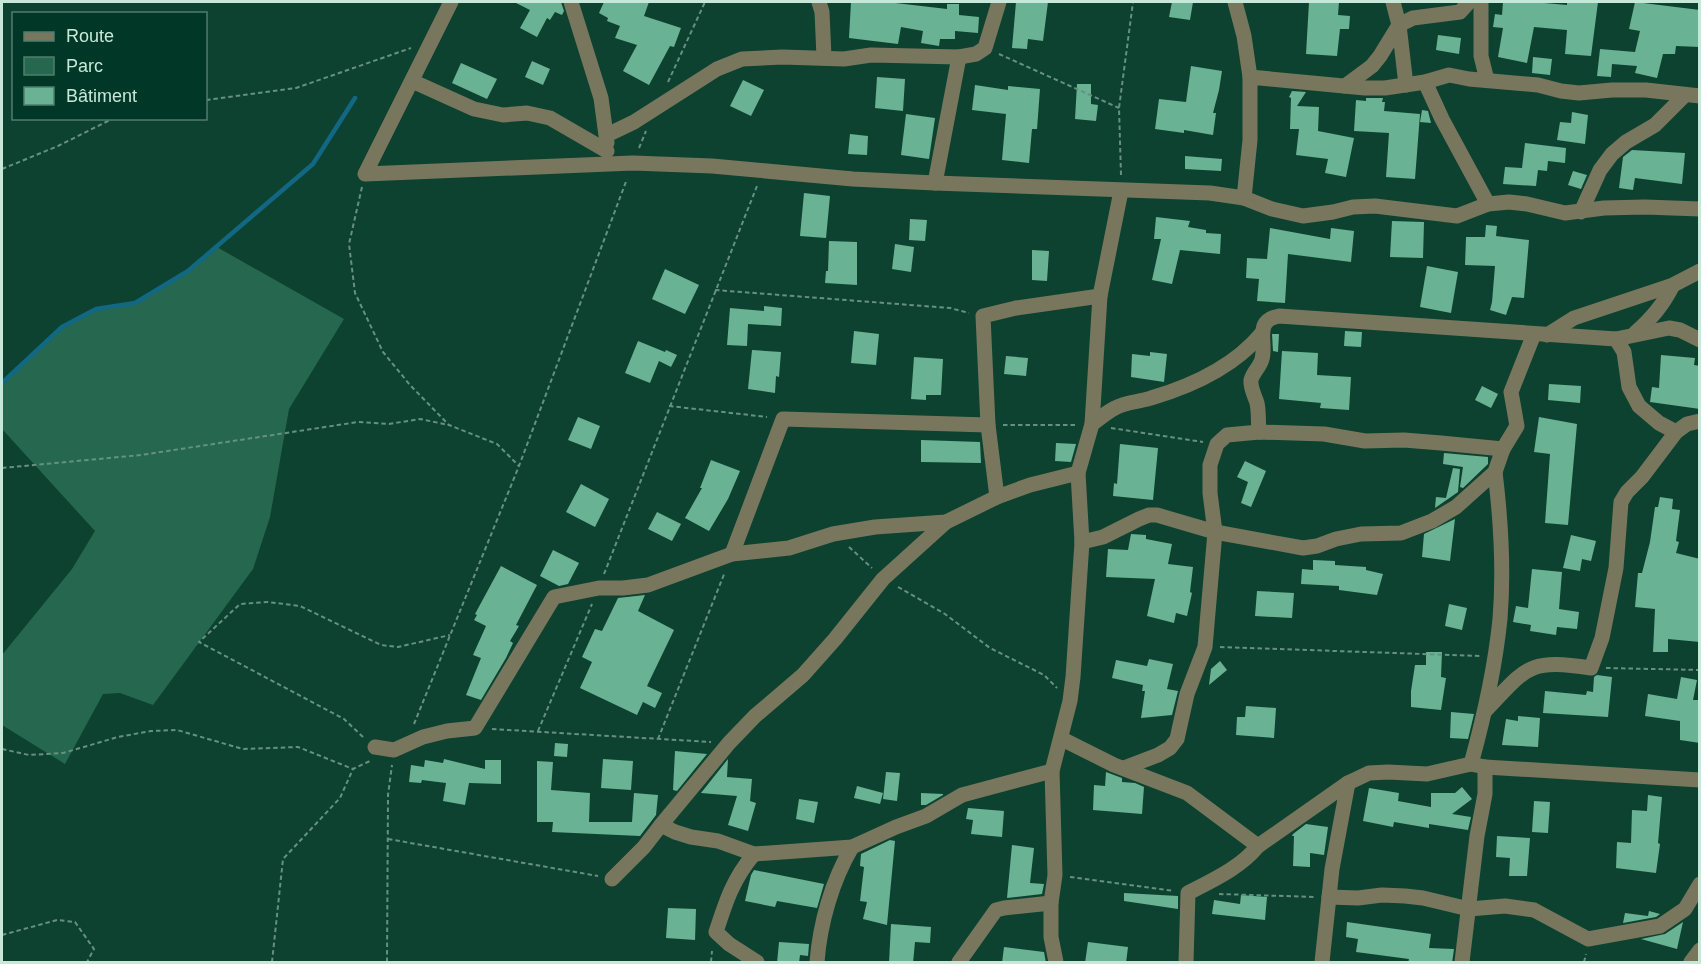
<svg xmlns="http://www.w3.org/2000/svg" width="1701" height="964" font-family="Helvetica,sans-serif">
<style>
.green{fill:#25684f}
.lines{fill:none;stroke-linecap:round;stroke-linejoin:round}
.stream{stroke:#126782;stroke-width:4.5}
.building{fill:#6ab294}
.path{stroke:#669180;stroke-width:2;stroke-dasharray:4.5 3;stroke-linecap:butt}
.minor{stroke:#78775d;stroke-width:15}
</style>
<rect width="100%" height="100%" fill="#0d4230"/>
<polygon class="green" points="215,246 344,319 289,409 270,517 253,569 153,705 120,693 103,694 65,764 2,725 2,655 72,569 95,531 2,429 2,383 62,327 96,309 135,303 188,271"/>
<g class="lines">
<polyline class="stream" points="2,383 62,327 96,309 135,303 188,271 313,164 355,98"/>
</g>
<g class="building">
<polygon points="514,2 561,2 564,11 562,15 555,12 550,20 547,18 537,37 520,28 530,10"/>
<polygon points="604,2 649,2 644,16 681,28 674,47 670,46 649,85 623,71 637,45 615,38 620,26 607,21 608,18 599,13"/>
<polygon points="851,2 887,2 947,9 947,4 959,4 959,15 979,17 978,33 955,31 955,39 940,39 939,46 921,43 923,31 901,27 898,44 849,38"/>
<polygon points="1016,2 1048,2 1043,41 1028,39 1027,49 1012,48"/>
<polygon points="1172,2 1193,2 1190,20 1169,17"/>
<polygon points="1309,2 1339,2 1338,15 1350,16 1349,29 1340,29 1337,56 1306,54"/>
<polygon points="1503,2 1533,2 1567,5 1567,2 1598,2 1591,56 1565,54 1567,30 1534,27 1527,63 1498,57 1503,28 1493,27 1495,14 1502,15"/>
<polygon points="1635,2 1700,10 1700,47 1676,46 1675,54 1663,54 1657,78 1635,73 1637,66 1612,64 1611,77 1597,76 1600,49 1635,52 1640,31 1629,29"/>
<polygon points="1438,35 1461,38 1459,54 1436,50"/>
<polygon points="1533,57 1552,59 1550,75 1532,73"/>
<polygon points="532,61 550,69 543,85 525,77"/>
<polygon points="461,63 497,79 487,99 452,83"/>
<polygon points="1191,66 1222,71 1219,90 1213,113 1216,113 1213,135 1184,130 1184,133 1155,129 1159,99 1186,102"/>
<polygon points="877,77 905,79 903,111 875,108"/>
<polygon points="743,80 764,90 751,116 730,106"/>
<polygon points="1077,84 1091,84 1091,104 1098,105 1096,121 1075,119"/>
<polygon points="975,85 1008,90 1008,86 1040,89 1037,129 1032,129 1029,163 1002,160 1006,114 972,110"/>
<polygon points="1292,91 1306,92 1297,106 1319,107 1318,131 1354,138 1346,177 1325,173 1328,159 1296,155 1299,129 1290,129 1291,98 1289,97"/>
<polygon points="1366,98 1383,98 1382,102 1385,102 1384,111 1420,114 1415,179 1386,177 1389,133 1354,131 1356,100 1366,101"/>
<polygon points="1422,110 1428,111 1431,123 1420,122"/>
<polygon points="1572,112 1588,115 1585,144 1557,140 1560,122 1571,123"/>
<polygon points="906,114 935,118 929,159 901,155"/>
<polygon points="850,134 868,136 867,155 848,154"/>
<polygon points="1525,143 1566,148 1565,163 1548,161 1547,171 1538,170 1536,186 1503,184 1505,167 1522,168"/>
<polygon points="1632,150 1685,153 1682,184 1635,178 1633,190 1619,188 1623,157"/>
<polygon points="1185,156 1222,159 1221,171 1185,169"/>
<polygon points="1573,171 1587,175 1581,189 1568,185"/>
<polygon points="804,193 830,196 826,238 800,236"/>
<polygon points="1156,217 1190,221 1188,227 1206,230 1206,233 1221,234 1220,254 1180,250 1172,284 1152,280 1161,239 1154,239"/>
<polygon points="910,219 927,220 925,241 909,240"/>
<polygon points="1392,221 1424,222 1423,258 1390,257"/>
<polygon points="1486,225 1497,226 1496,236 1529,240 1524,298 1512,297 1506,315 1490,310 1492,302 1495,266 1465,265 1466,237 1485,237"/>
<polygon points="1270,228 1330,239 1331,228 1354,231 1351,262 1288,254 1285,303 1257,301 1259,279 1246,278 1247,258 1267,259"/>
<polygon points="829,241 857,242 857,285 825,283 826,271 828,271"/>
<polygon points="895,244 914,247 911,272 892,269"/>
<polygon points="1032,250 1049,251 1047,281 1032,280"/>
<polygon points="1427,266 1458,272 1451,313 1420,307"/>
<polygon points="665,269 699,285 685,314 652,299"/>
<polygon points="764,306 782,308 781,326 748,324 747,346 727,345 730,308 764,311"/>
<polygon points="854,331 879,334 876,365 851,363"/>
<polygon points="1345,331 1362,332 1361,347 1344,346"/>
<polygon points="1272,334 1279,334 1278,352 1273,351"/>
<polygon points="638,341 665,352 666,350 677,355 671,367 659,361 650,383 625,373"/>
<polygon points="752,350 781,352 779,377 776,376 775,393 748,389"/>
<polygon points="1282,351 1318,353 1317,375 1351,377 1349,410 1320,408 1321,403 1279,399"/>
<polygon points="1150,352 1167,354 1164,382 1131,377 1132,354 1150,356"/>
<polygon points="1661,355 1695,358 1694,365 1700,366 1700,409 1650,402 1652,387 1659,388"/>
<polygon points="1006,356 1028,358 1026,376 1004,374"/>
<polygon points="914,357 943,359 941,395 926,395 926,400 911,399"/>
<polygon points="1549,384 1581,386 1580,403 1548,400"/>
<polygon points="1482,386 1498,394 1491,408 1475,400"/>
<polygon points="578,417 600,426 591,449 568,440"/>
<polygon points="1539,417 1577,424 1568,525 1545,523 1550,454 1534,452"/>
<polygon points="921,440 980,442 981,463 921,462"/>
<polygon points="1056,443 1076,444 1071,462 1055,461"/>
<polygon points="1120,444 1158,448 1153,500 1113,496 1114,483 1117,484"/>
<polygon points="1444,453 1488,457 1488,464 1463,488 1460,487 1463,467 1443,464"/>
<polygon points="711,460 740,471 728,499 709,531 685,518 702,488 700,488"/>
<polygon points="1245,461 1266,471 1251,507 1241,503 1248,482 1237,477"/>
<polygon points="1453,468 1460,469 1458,492 1435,508 1436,497 1446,498"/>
<polygon points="581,484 609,499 595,527 566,512"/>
<polygon points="1660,497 1673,499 1672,509 1680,510 1676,541 1679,542 1676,553 1700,559 1700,642 1668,639 1668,652 1653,652 1655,609 1635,607 1638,573 1642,573 1650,542 1655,507 1658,507"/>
<polygon points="657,512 681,524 672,541 648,529"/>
<polygon points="1455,519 1450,561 1422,557 1424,534"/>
<polygon points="1131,534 1146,535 1146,539 1172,544 1168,564 1193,567 1190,592 1192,593 1187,616 1176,613 1174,623 1147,616 1155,579 1106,577 1108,549 1128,550"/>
<polygon points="1571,535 1596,541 1591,561 1582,559 1580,571 1563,568"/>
<polygon points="553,550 579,563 568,584 559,586 540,576"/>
<polygon points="1313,560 1335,561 1335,565 1366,567 1366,570 1383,574 1377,595 1339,590 1339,586 1301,584 1302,569 1313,570"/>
<polygon points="501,566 537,585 516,625 519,626 510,641 513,643 506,658 481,700 466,695 481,658 473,655 486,626 474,620 477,615 475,614"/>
<polygon points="1532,569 1562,572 1559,609 1579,612 1577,629 1557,627 1556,635 1530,631 1531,625 1513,622 1516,606 1528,608"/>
<polygon points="1257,591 1294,593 1292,618 1255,616"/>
<polygon points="645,595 638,611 674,630 647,686 662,693 655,708 643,702 637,715 580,688 592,662 582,657 595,629 602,631 618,598"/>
<polygon points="1449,604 1467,608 1462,630 1445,626"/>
<polygon points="1426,652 1442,652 1441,677 1446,678 1441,710 1411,707 1411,691 1415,665 1426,665"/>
<polygon points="1149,659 1173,664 1167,689 1178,691 1172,715 1141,718 1145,691 1142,691 1143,685 1112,678 1116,660 1147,666"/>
<polygon points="1220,661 1227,670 1209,685 1211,669"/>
<polygon points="1597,675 1612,677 1608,717 1543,713 1545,691 1586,695 1587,691 1593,692 1594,677"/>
<polygon points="1681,677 1697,680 1693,700 1700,700 1700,743 1680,740 1680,721 1645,716 1648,694 1677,699"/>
<polygon points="1246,706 1276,708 1274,738 1236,735 1237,717 1245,717"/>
<polygon points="1451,712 1474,714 1468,739 1450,738"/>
<polygon points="1518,716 1540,718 1538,747 1502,745 1506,719 1518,721"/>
<polygon points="555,743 568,744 567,757 554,756"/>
<polygon points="675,751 707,754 677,791 673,790"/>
<polygon points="444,759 485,769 485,760 501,760 501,784 469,783 465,805 443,801 446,783 422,780 421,783 409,782 411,765 424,767 425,760 443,763"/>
<polygon points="603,759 633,761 631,790 601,788"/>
<polygon points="728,759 727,777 752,779 750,801 756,803 748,831 728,825 737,796 701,793"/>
<polygon points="537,761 553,762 551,790 590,793 589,822 632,822 634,793 658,795 656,815 640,836 552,832 553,822 537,822"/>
<polygon points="886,772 900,773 897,801 883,799"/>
<polygon points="1106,772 1122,778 1122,782 1135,783 1144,787 1142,814 1093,810 1094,785 1105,786"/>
<polygon points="857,786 883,793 880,804 854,798"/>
<polygon points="1462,787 1472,799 1452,814 1471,817 1468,830 1429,824 1429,828 1394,822 1393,827 1363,821 1369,788 1399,793 1398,801 1431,807 1431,793 1455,793"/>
<polygon points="921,793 943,794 943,795 926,805 921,805"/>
<polygon points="1648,795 1662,797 1658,843 1660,844 1656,873 1616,868 1617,842 1631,843 1632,810 1647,811"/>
<polygon points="799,799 818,802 814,823 796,819"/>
<polygon points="1534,801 1550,802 1548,833 1532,832"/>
<polygon points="968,808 1004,811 1002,837 971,834 973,820 966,819"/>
<polygon points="1306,824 1328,827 1324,855 1310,853 1310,867 1293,866 1294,836 1292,836 1293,834"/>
<polygon points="1497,836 1530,838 1527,876 1509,876 1510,858 1496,857"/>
<polygon points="890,840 895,841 887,925 863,919 867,902 860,901 864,867 860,866 861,854"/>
<polygon points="1012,845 1034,848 1030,883 1044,884 1042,894 1007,898"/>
<polygon points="754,870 824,884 817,908 777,901 775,907 745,901 751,875"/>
<polygon points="1124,893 1178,896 1178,909 1124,901"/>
<polygon points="1241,895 1267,897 1265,920 1212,914 1214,900 1240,904"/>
<polygon points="668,908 696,909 695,940 666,938"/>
<polygon points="1649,911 1660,914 1656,917 1623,923 1625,913 1648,916"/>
<polygon points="1347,922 1431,934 1429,948 1454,949 1452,963 1408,963 1409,959 1356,952 1358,939 1346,937"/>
<polygon points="1683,922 1677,949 1641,939 1665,934"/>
<polygon points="891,924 931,927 930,943 915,942 913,963 889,963"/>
<polygon points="779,942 809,944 808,956 800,955 799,963 777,963"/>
<polygon points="1088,942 1128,947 1126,963 1085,963"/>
<polygon points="1004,947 1044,952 1046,963 1002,963"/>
</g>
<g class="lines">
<g class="path">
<polyline points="999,54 1119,108"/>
<polyline points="668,82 705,2"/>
<polyline points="206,100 296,88 411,48"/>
<polyline points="639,148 646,131"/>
<polyline points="2,169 58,146 114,118"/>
<polyline points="1121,175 1119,108 1133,2"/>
<polyline points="362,187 349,244 355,293 383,352 410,385 449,425 497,444 519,466"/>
<polyline points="715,290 950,308 969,313"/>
<polyline points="669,406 767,417"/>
<polyline points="1003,425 1075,425"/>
<polyline points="1111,428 1203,442"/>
<polyline points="2,468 141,455 358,422 389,424 420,419 449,425"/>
<polyline points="849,547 872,568"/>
<polyline points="604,574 757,186"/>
<polyline points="898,587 945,614 990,648 1044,675 1057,688"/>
<polyline points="1220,647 1481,656"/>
<polyline points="1606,668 1700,670"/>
<polyline points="414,724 519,466 627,179"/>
<polyline points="492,729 711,742"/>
<polyline points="538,731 592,604"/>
<polyline points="363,737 344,719 199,642 240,604 268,602 300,606 381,645 398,647 450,635"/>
<polyline points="658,739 725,572"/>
<polyline points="2,749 29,755 63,753 118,737 151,731 177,730 243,749 298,747 353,769"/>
<polyline points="388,839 598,876"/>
<polyline points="1070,877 1174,891"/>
<polyline points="1219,894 1315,897"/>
<polyline points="2,935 57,920 75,922 94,949 87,962"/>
<polyline points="272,962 283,859 340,798 353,769 370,761"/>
<polyline points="387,962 388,795 392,765"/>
<polyline points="711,962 712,951"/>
<polyline points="1584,962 1586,954"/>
</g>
<g class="minor">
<polyline points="451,2 365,174 633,163 712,166 853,179 935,183 1210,193 1244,198 1272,209 1303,216 1333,212 1353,207 1375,206 1457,216 1488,204 1509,202 1527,204 1565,213 1604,208 1645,207 1700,209"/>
<polyline points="571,2 601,98 607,143"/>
<polyline points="819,2 822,12 824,57"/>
<polyline points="1235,2 1244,36 1250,77"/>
<polyline points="1481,2 1481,56 1487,80"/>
<polyline points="412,81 474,109 503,115 527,113 550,118 607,151"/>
<polyline points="1425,82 1442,119 1488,204"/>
<polyline points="1406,85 1399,25 1413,18 1460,12 1469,2"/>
<polyline points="1345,86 1372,66 1380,56 1399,25 1393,2"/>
<polyline points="607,135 634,122 717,69 742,59 782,57 844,59 871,55 959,57 976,54 985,48 999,2"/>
<polyline points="935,183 959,57"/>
<polyline points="1244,198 1250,140 1250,77 1365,88 1385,88 1425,82 1449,75 1469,79 1538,85 1561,91 1579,93 1612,90 1646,90 1700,96"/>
<polyline points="1581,212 1600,170 1612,154 1626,142 1655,125 1685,95"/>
<path d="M1635 333C1652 318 1663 305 1673 285"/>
<polyline points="1547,335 1574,318 1673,285 1700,271"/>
<path d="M1092 424C1099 419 1107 412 1115 408 1126 402 1139 402 1151 398 1192 386 1234 367 1262 333"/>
<path d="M1259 432C1258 423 1259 412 1257 403 1255 396 1250 388 1251 380 1253 372 1260 367 1262 359 1267 342 1253 321 1279 316L1616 339 1669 328 1680 330 1700 340"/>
<polyline points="1676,432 1687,424 1700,421"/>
<polyline points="997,497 988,425 983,316 1016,308 1100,296"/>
<polyline points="946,522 883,579 835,639 803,675 755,716 729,743 661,825 675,832 691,837 718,841 754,854 852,847 896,827 926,816 962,795 1052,771"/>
<polyline points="1082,542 1103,537 1139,519 1149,515 1157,515 1215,532 1303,548 1317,546 1336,539 1361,534 1401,533 1432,521 1456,507 1495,472 1503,449 1517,426 1511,392 1534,334"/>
<polyline points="732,554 783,419 988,425"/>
<path d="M1486 710C1528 666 1528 659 1591 668L1602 638 1616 568 1621 502 1627 492 1642 477 1676 432 1659 423 1639 406 1629 387 1624 352 1616 339"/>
<polyline points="1062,739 1114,765 1187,793 1258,846 1348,783 1369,773 1388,772 1427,774 1471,764 1485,767 1700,780"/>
<polyline points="375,747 394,750 423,737 447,731 475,728 554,597 599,588 623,588 648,585 732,554 789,548 833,534 875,527 946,522 997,497 1030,485 1078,473"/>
<path d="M1471 764C1484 717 1495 668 1500 619 1504 570 1501 521 1495 472"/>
<polyline points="1124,768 1158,755 1170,748 1177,739 1187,694 1205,647 1215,532 1210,493 1210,465 1217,444 1227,435 1259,432 1324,434 1365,441 1404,440 1441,443 1503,449"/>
<path d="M754 854C733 879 726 901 716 932L729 944 757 962"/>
<polyline points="612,879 644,847 661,825"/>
<polyline points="1329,897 1358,898 1382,895 1405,896 1423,898 1469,909 1505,906 1534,910 1588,939 1660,926 1685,909 1700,884"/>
<path d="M817 962C820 923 832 881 852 847"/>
<polyline points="959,962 996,910 1004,908 1051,903"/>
<polyline points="1056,962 1051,937 1051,903 1055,875 1052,771 1070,701 1073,677 1082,542 1078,473 1092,424 1100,296 1121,191"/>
<path d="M1186 962 1188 893C1213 880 1240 868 1258 846"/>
<polyline points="1322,962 1332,869 1348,783"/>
<polyline points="1462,962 1477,836 1485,794 1485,767"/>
<polyline points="1691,962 1700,950"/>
</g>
</g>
<rect width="1701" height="964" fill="none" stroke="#c7e7d8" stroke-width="6"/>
<rect x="12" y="12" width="195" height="108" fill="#003726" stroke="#507d6d" stroke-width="1.5"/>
<rect x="24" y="32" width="30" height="9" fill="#78775d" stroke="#507d6d" stroke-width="1.5"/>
<text x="66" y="42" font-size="18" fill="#c7e7d8">Route</text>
<rect x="24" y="57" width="30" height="18" fill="#25684f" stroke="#507d6d" stroke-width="1.5"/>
<text x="66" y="72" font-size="18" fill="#c7e7d8">Parc</text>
<rect x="24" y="87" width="30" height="18" fill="#6ab294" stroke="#507d6d" stroke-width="1.5"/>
<text x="66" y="102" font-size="18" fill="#c7e7d8">Bâtiment</text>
</svg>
